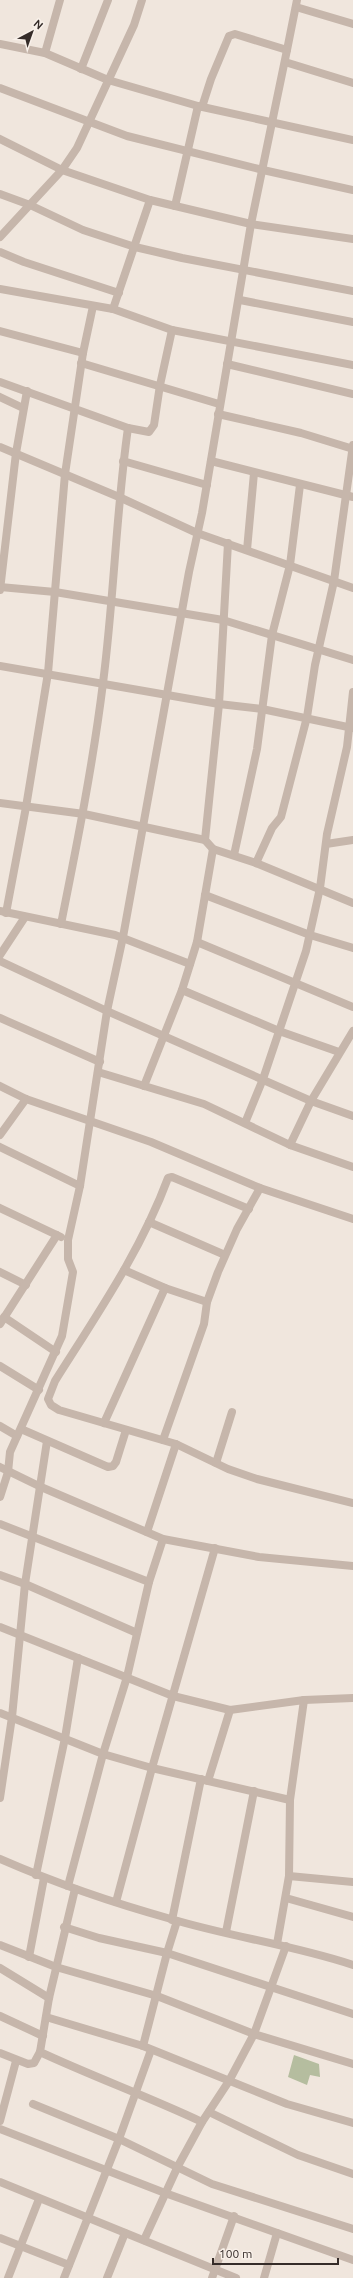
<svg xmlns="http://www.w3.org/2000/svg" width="353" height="2278" font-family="Ubuntu,sans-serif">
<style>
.green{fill:#b5bd9f}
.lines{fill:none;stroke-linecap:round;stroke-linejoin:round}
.street{stroke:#c6b6ab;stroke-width:8}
</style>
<rect width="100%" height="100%" fill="#f0e6dd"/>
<polygon class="green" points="294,2055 319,2064 320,2077 310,2075 307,2085 288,2077"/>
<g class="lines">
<g class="street">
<polyline points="296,7 353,24"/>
<polyline points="0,44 45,53 108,80 198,106 353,140"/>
<polyline points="45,53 60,0"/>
<polyline points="285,62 353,83"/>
<polyline points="81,69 108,0"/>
<polyline points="0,88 127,136 263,170 353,190"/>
<polyline points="202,107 211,79 229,36 235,34 287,50 297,0"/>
<polyline points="0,139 62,170 150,200 251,224 353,239"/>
<polyline points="0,194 30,205 83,230 135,247 182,258 353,291"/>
<polyline points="175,206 198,106"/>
<polyline points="0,237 62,170 77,148 134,25 142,0"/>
<polyline points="0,252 24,262 119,293"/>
<polyline points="0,289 113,309 172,330 353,365"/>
<polyline points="240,300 353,322"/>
<polyline points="113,309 150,200"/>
<polyline points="0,331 83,353"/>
<polyline points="81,363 219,404"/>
<polyline points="227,364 353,394"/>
<polyline points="0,382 128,428 149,432 154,425 160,385 172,330"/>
<polyline points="0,397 23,408"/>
<polyline points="218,414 301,433 353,449"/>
<polyline points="0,447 119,497 197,533 353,588"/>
<polyline points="123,461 207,485"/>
<polyline points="211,461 353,497"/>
<polyline points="228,543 219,704 205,840 213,849 256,863 353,903"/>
<polyline points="247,550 254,473"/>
<polyline points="0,587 55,592 223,620 353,660"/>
<polyline points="0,590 16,453 27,391"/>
<polyline points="0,666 219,704 262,709 353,728"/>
<polyline points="0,803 84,814 205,840"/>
<polyline points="326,844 353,840"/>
<polyline points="234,855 257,749 272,635 290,565 300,485"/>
<polyline points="256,863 272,828 281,817 307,717 315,665 334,581 353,445"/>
<polyline points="205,895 310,935 353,948"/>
<polyline points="0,911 115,935 190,964"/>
<polyline points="6,913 26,807 48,673 65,474 83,353 93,306"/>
<path d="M61 924C77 844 93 764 103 683 114 598 116 512 128 428"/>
<polyline points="197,942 353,1007"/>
<polyline points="0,955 25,917"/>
<polyline points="0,961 107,1011 311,1101 353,1116"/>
<polyline points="182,990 279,1031 339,1052"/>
<polyline points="0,1018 100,1062"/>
<polyline points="98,1072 204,1104 290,1145 353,1167"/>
<polyline points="0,1086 26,1099 151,1142 260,1188 353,1219"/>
<polyline points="144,1086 182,990 197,942 213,849"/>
<polyline points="245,1123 263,1079 306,951 320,888 327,834 347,747 353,692"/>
<polyline points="0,1135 26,1099"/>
<polyline points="290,1145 311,1101 353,1031"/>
<polyline points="0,1147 80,1186"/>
<polyline points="0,1208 61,1237"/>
<path d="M249 1209 172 1177 168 1178C141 1251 96 1316 55 1381L48 1399 51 1405 59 1410 176 1444 228 1469 257 1479 353 1503"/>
<polyline points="149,1222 225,1255"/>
<polyline points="124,1270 165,1288 207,1302"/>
<polyline points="0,1272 26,1285"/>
<polyline points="4,1317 56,1352"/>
<polyline points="0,1324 57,1235"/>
<polyline points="0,1366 39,1390"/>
<polyline points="104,1423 165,1288"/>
<polyline points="0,1426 17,1436"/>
<polyline points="21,1429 108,1467 113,1466 116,1462 126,1430"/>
<polyline points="163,1440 204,1324 207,1302 218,1272 237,1229 260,1188"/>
<polyline points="216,1463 232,1412"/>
<polyline points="0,1467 41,1487 163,1539 259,1557 353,1566"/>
<polyline points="0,1497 8,1472 10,1452 62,1336 73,1272 68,1259 68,1240 80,1186 107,1011 123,937 189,572 202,513 251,224 287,50"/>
<polyline points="0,1524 149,1582"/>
<polyline points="147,1532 176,1444"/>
<polyline points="0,1575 25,1584 137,1633"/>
<polyline points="0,1627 173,1696 230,1710 304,1700 353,1698"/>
<polyline points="0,1713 103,1754 152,1768 290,1800"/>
<polyline points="208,1781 230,1710"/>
<polyline points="0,1798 12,1717 25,1584 47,1441"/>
<path d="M0 1859C55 1883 113 1903 171 1919 231 1937 293 1945 353 1965"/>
<polyline points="36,1875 65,1738 78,1658"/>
<polyline points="289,1876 353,1882"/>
<polyline points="68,1886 103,1754 127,1677 149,1582 163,1539"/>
<path d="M75 1889 49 1998 40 2052C94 2077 149 2097 202 2122"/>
<polyline points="286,1898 353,1917"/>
<polyline points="116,1902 152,1768 215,1548"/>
<polyline points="172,1920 201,1779"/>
<polyline points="64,1927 99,1938 167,1953 353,2014"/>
<polyline points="226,1932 254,1791"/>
<polyline points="277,1944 289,1876 290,1800 304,1700"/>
<polyline points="0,1945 56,1967 157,1996 254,2034 353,2064"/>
<polyline points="29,1957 44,1878"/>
<polyline points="0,1968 49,1998"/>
<polyline points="0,2016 43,2036"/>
<polyline points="46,2017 143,2046 287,2104 353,2123"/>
<polyline points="143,2046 167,1953 177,1921"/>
<polyline points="0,2053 28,2064 34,2063 40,2052"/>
<polyline points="33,2104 119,2139 212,2184 353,2229"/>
<polyline points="209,2112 298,2155 353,2174"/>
<polyline points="0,2121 16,2061"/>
<polyline points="0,2129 165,2193 353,2260"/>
<polyline points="0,2182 236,2278"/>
<polyline points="0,2238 69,2265"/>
<polyline points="144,2240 178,2166 202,2122 229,2081 254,2034 286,1946"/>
<polyline points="8,2278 39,2199"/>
<polyline points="64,2278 119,2139 151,2050"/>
<polyline points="107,2278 125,2233"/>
<polyline points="212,2278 234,2216"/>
<polyline points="264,2278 277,2233"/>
</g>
</g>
<g transform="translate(32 32) rotate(41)" stroke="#f8f0e9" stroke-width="3" paint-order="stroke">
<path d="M0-3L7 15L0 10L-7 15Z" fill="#352c29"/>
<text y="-6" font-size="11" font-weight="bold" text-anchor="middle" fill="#352c29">N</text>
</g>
<path d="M213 2258v6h125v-6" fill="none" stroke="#352c29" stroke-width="2"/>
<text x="219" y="2258" font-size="12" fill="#352c29" stroke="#f8f0e9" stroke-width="3" paint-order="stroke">100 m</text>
</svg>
